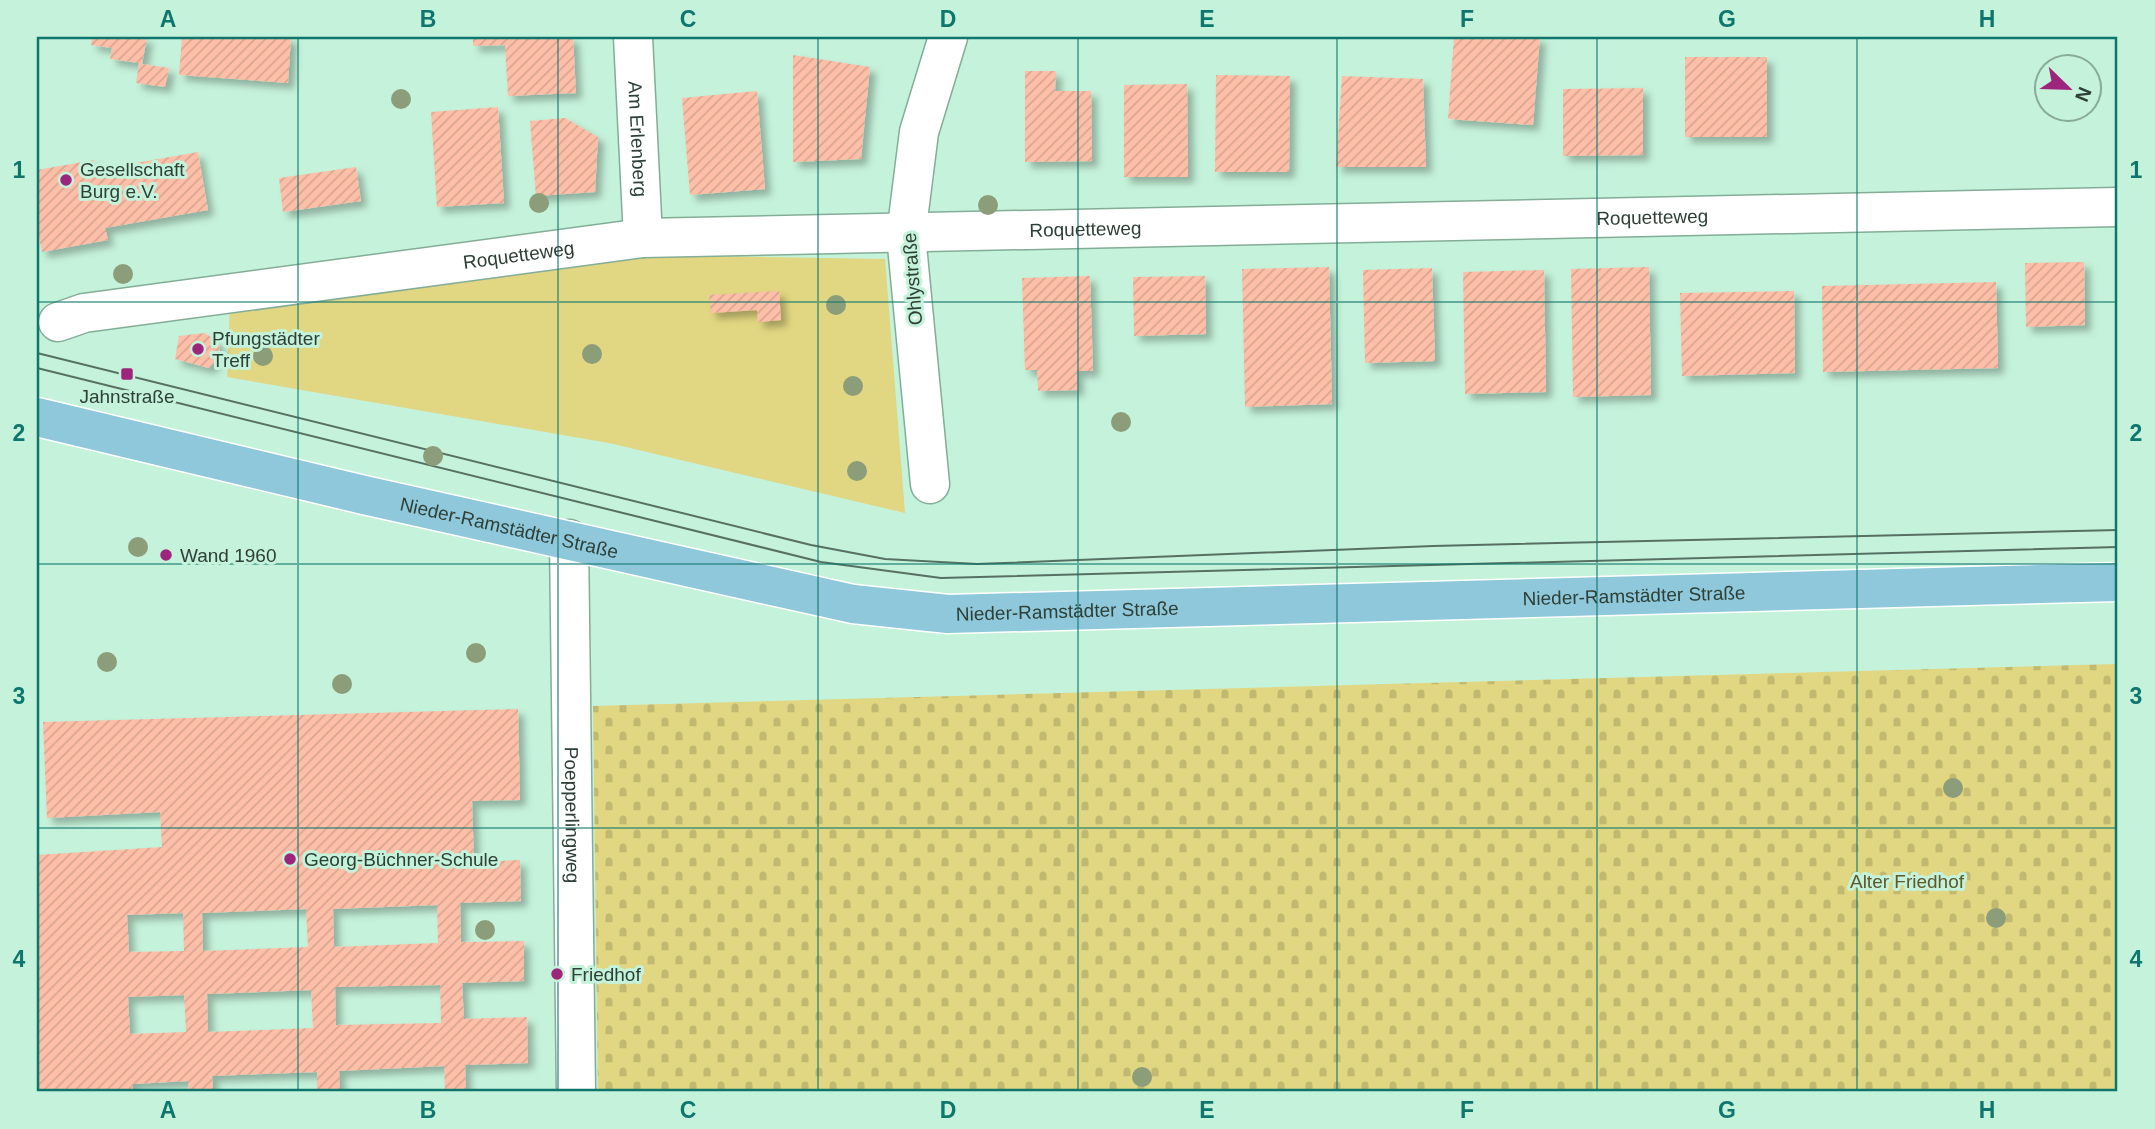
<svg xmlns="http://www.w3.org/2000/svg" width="2155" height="1129" font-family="Helvetica,sans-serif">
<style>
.green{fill:#e1d681}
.cemetery{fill:url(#cemetery-stones)}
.building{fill:url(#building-hatch);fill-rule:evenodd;filter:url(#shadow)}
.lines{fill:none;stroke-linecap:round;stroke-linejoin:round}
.minor-casing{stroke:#83ad97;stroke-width:41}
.primary-casing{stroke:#fff;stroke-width:41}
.minor{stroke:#fff;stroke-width:38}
.primary{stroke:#8ec8da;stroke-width:38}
.tram{stroke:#577063;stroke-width:2}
.tree{fill:#8c9d7a}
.grid{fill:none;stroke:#0f766e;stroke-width:2;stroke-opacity:0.55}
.poi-dot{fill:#9e257c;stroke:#c5f2da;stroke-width:2.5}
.labels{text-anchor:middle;stroke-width:6;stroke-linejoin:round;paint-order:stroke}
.street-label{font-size:19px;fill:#2d3f36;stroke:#c5f2da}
.poi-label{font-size:19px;fill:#2d3f36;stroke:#c5f2da;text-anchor:start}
.park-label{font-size:19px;fill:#5e582b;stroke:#c5f2da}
.neatline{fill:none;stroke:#0f766e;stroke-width:2.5}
.grid-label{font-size:23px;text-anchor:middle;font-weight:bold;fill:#0f766e}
</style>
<defs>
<pattern id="cemetery-stones" width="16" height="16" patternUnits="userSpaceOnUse" patternTransform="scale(1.75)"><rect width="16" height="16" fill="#e1d681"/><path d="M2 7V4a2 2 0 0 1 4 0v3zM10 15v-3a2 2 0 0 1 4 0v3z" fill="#c1b970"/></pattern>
<pattern id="building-hatch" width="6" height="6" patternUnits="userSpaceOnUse" patternTransform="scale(1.75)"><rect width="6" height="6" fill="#febfa8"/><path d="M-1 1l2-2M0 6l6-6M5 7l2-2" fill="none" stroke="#daa591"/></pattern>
<filter id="shadow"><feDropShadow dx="6" dy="6" stdDeviation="3.5" flood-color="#0004"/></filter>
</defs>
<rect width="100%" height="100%" fill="#c5f2da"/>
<polygon class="green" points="643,255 885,259 905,513 609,443 227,377 230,303"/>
<polygon class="cemetery" points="2118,664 2118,1092 598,1092 593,706"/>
<g class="building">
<polygon points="92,37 147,37 142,64 169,68 165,87 136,83 139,63 110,59 112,48 91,45"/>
<polygon points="182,37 291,37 288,83 179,75"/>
<polygon points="473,37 573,37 576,93 508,96 505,45 473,46"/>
<polygon points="1454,37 1540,37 1533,125 1448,119"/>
<polygon points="793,55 870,67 861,159 793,162"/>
<rect x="1685" y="57" width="82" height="80"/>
<polygon points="1025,71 1056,71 1055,91 1091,91 1092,161 1025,162"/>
<polygon points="1216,75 1290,76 1289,172 1215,172"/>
<polygon points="1342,76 1423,79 1426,167 1336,167"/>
<polygon points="1187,84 1188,177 1124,177 1124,85"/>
<polygon points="1643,88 1643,155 1563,156 1563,89"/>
<polygon points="757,91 765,189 690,195 682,98"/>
<polygon points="498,107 504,203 437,207 431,112"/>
<polygon points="565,118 598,137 595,192 536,196 530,121"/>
<polygon points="198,152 208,210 105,228 108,240 42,252 37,228 37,170 94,160 96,170"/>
<polygon points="356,167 361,201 283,212 279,178"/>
<polygon points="2084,262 2085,325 2026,327 2025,263"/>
<polygon points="1329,267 1332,404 1245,407 1242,269"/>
<polygon points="1649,267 1651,395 1573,397 1571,269"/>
<polygon points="1432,268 1435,361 1365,363 1363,270"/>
<polygon points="1544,270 1546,392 1465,394 1463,272"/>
<polygon points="1090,276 1093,371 1077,371 1078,390 1038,391 1037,370 1025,370 1022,278"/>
<polygon points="1205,276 1206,334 1134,336 1133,277"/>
<polygon points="1996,282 1998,368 1823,372 1822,286"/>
<polygon points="779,291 781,320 758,322 757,310 711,313 709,295"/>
<polygon points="1794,291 1795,373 1682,376 1680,293"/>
<polygon points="205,333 219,343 220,355 209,368 175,359 179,336"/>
<path d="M518 709 520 800 472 801 474 862 520 860 521 901 460 903 461 942 524 941V981L462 983 464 1019 527 1017 528 1063 465 1065 466 1092H445L444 1066 339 1071 340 1092H317V1072L212 1076 213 1092H189L188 1081 133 1084V1092H37V855L162 847 160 812 47 818 43 722ZM437 905 438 943 334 947 333 909ZM306 909 308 947 203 951 202 913ZM183 913 184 951 129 952 127 915ZM440 985 441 1023 336 1025 335 987ZM311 990 313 1028 208 1032 207 994ZM184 995 186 1032 130 1034 128 997Z"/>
</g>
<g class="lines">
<g class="minor-casing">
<g id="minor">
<path id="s1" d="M633 37 643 238"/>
<path id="s2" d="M58 322 84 313 643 238 2118 207"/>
<polyline points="930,484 906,235 919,132 948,37"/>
<path id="s3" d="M569 539 576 1092"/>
</g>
</g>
<g class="primary-casing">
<g id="primary">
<path id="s4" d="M37 417 364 495 853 604 948 614 2118 582"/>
</g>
</g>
<use href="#minor" class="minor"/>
<use href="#primary" class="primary"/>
<g class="tram">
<polyline points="37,353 811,545 885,559 977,564 1433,546 2118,530"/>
<polyline points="37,368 821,562 941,578 2118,547"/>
</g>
</g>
<g class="tree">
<circle cx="401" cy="99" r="10"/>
<circle cx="539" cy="203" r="10"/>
<circle cx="988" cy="205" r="10"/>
<circle cx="123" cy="274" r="10"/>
<circle cx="836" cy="305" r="10"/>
<circle cx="592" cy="354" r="10"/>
<circle cx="263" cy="356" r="10"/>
<circle cx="853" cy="386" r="10"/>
<circle cx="1121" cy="422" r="10"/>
<circle cx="433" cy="456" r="10"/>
<circle cx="857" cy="471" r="10"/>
<circle cx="138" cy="547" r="10"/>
<circle cx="476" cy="653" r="10"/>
<circle cx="107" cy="662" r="10"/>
<circle cx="342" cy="684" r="10"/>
<circle cx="1953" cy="788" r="10"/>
<circle cx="1996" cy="918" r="10"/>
<circle cx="485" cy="930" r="10"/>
<circle cx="1142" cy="1077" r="10"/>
</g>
<path class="grid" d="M298 37V1092M558 37V1092M818 37V1092M1078 37V1092M1337 37V1092M1597 37V1092M1857 37V1092M37 302H2118M37 564H2118M37 828H2118"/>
<g class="poi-dot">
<circle cx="66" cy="180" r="7"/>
<circle cx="198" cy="349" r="7"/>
<rect x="120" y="367" width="14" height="14" rx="3.5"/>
<circle cx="166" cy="555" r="7"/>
<circle cx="290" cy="859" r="7"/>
<circle cx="557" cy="974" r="7"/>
</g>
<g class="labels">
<g class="street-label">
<text dy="7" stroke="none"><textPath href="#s1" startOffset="102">Am Erlenberg</textPath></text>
<text dy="7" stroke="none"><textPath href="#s2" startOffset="1601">Roquetteweg</textPath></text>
<text dy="7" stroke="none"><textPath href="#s2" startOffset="1034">Roquetteweg</textPath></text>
<text dy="7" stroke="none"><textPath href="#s2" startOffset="466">Roquetteweg</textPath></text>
<text transform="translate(912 279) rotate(-94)" y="7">Ohlystraße</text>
<text dy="7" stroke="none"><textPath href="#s4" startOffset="485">Nieder-Ramstädter Straße</textPath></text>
<text dy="7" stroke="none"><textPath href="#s4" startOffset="1619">Nieder-Ramstädter Straße</textPath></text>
<text dy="7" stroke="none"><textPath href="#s4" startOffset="1052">Nieder-Ramstädter Straße</textPath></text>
<text dy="7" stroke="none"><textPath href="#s3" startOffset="276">Poepperlingweg</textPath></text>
</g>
<g class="poi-label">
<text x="80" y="176">Gesellschaft<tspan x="80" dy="22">Burg e.V.</tspan></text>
<text x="212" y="345">Pfungstädter<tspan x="212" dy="22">Treff</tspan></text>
<text x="127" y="403" text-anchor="middle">Jahnstraße</text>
<text x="180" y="562">Wand 1960</text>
<text x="304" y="866">Georg-Büchner-Schule</text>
<text x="571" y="981">Friedhof</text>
</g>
<g class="park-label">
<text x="1907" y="888">Alter Friedhof</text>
</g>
</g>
<rect width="2155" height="1129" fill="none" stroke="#c5f2da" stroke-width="77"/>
<g transform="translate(2068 88) rotate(113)"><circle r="33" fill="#c5f2da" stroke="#88aa98" stroke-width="2"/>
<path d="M0-5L12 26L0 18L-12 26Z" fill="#9e257c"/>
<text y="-10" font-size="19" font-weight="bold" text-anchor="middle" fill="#2d3f36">N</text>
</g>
<rect x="38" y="38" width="2078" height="1052" class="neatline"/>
<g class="grid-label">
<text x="168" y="27">A</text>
<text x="428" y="27">B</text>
<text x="688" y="27">C</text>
<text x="948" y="27">D</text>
<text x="1207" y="27">E</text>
<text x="1467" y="27">F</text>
<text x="1727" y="27">G</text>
<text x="1987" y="27">H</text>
<text x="19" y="178">1</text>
<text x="2136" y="178">1</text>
<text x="19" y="441">2</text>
<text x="2136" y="441">2</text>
<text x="19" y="704">3</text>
<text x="2136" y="704">3</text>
<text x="19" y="967">4</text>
<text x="2136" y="967">4</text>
<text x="168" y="1118">A</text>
<text x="428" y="1118">B</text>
<text x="688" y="1118">C</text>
<text x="948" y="1118">D</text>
<text x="1207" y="1118">E</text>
<text x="1467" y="1118">F</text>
<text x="1727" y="1118">G</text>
<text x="1987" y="1118">H</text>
</g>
</svg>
